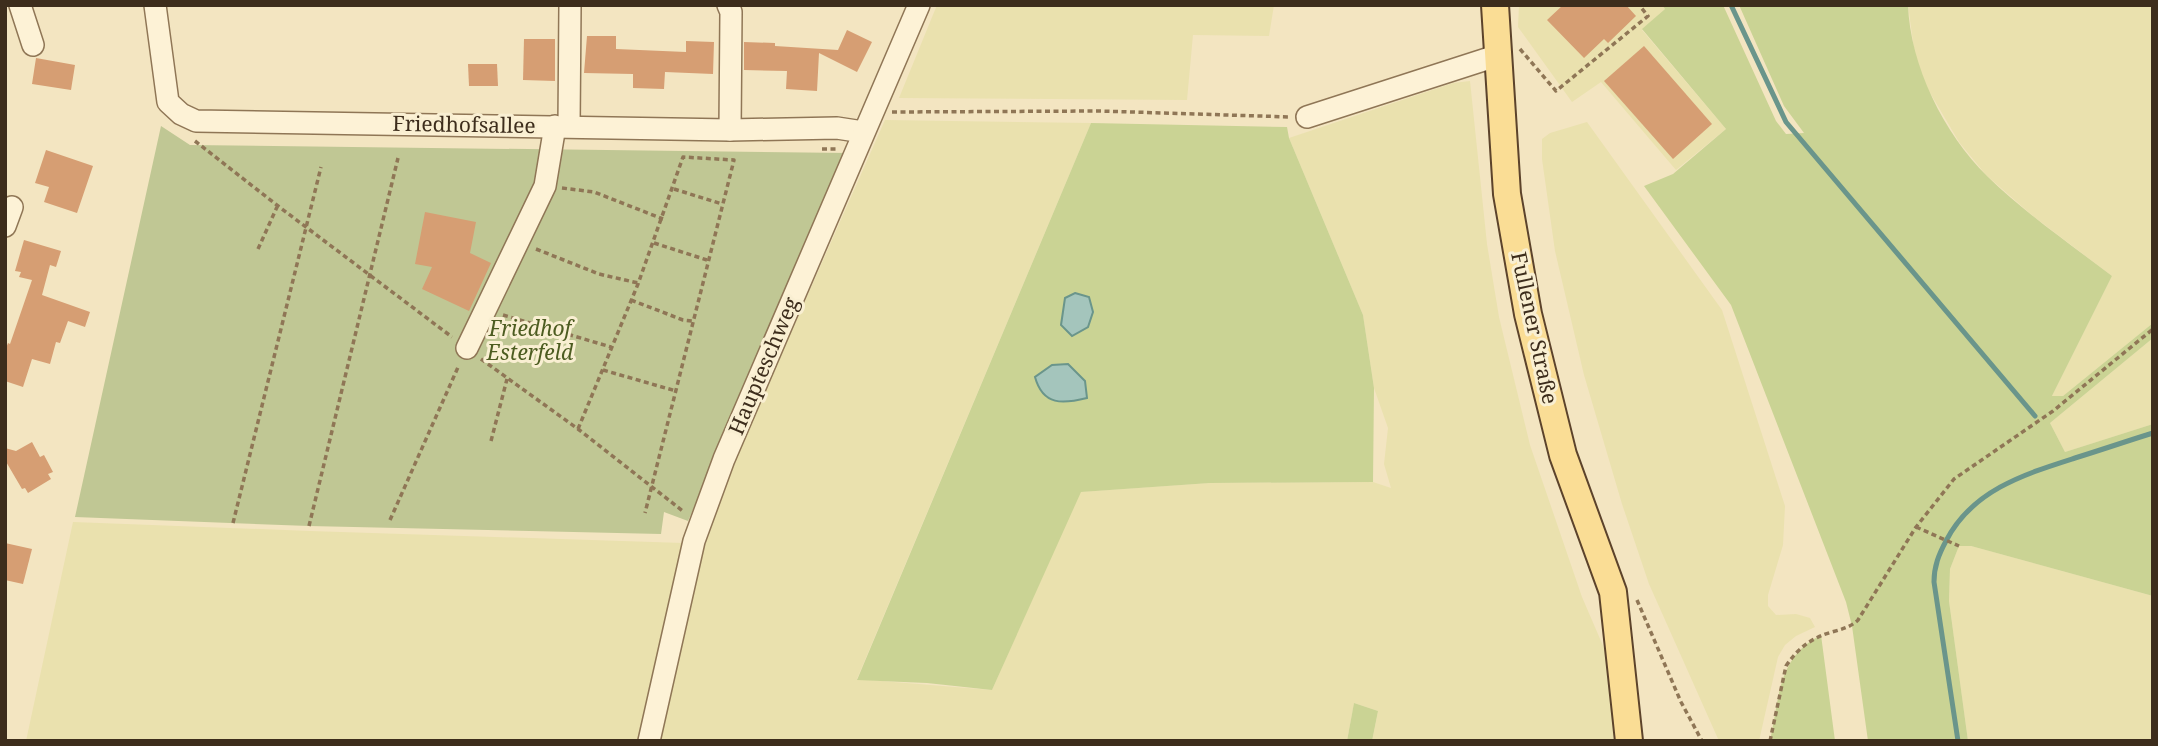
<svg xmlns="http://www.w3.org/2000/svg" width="2158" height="746" font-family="'Noto Serif',serif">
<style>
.farmland{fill:#eae1ae}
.green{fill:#cad394}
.cemetery{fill:#c0c794}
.water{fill:#a4c5bc;stroke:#6a958b;stroke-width:2}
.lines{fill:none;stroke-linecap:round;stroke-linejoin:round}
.stream{stroke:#6a958b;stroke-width:5}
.building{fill:#d69e73}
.minor-casing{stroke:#8f7656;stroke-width:24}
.major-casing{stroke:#5c432b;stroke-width:30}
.path{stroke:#8f7656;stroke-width:3.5;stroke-dasharray:5 3.5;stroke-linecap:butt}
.minor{stroke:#fdf2d6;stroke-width:21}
.major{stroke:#fadd95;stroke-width:26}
.labels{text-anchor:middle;stroke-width:6;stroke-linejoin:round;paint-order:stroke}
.street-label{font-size:21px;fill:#3d2d1c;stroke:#f9efd2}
.park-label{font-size:21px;font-style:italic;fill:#4c5c20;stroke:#f9efd2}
</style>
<rect width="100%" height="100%" fill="#f3e5c1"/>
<g class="farmland">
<polygon points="937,5 1274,5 1269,36 1193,35 1187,100 899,98"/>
<polygon points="1519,5 1662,5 1665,9 1642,30 1726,129 1676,170 1601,82 1572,102 1518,27"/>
<polygon points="1908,5 2153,5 2153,323 2063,396 2052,396 2112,276 2033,216 1986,175 1959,142 1926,86 1915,57"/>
<polygon points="1470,81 1487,244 1499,317 1530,445 1582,597 1644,741 1372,741 1378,711 1354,703 1347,741 656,741 700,556 729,473 885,120 1091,123 857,679 992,690 1080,492 1210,483 1373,482 1391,488 1384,464 1388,428 1374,388 1363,315 1289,138 1453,83"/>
<polygon points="1587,122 1722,310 1785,506 1783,545 1768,595 1768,606 1776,615 1796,614 1810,618 1815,627 1796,636 1785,645 1778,657 1759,741 1719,741 1649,584 1622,504 1584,375 1555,251 1542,159 1542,139 1550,133"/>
<polygon points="2153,338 2153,424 2065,452 2050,423"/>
<polygon points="73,522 310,531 683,543 639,741 26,741"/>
<polygon points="1959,546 1971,546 2153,596 2153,741 1968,741 1949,601 1950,569"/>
</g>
<g class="green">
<path d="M1662 5H1723L1776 121 1786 134 1804 133 1784 106 1739 5H1908C1910 65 1944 134 1987 176 2025 213 2070 244 2112 276L2052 396H2063L2153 323V338L2050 423 2065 452 2153 424V596L1971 546H1959L1950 569 1949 601 1968 741H1868L1852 626 1846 602 1731 305 1644 186 1673 174 1726 129 1642 29 1665 9Z"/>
<polygon points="1091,123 1287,127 1289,138 1363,315 1374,388 1373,482 1210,483 1081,492 992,690 927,683 857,680"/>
<path d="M1821 635 1835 741H1770C1780 696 1777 658 1821 635Z"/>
<polygon points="1354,703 1378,711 1372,741 1347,741"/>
</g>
<polygon class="cemetery" points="161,126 190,145 849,153 688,521 664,512 661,534 309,526 75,517"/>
<g class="water">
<polygon points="1075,293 1089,297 1093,312 1088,327 1072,336 1061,325 1065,298"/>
<path d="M1068 364 1085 381 1087 398C1063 404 1043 406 1035 377L1052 365Z"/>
</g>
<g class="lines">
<g class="stream">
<polyline points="1731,5 1786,122 2035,416"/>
<path d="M1958 741 1934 582C1934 566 1939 554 1946 541 1972 490 2025 474 2075 458 2101 450 2127 441 2153 433"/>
</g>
</g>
<g class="building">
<polygon points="1563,5 1626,5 1636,16 1608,43 1604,39 1584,58 1547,20"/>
<polygon points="847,30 872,42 857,72 819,53 817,91 786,89 787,71 744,70 744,42 775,43 775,46 838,50"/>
<polygon points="587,36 616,36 616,49 686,52 686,41 714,42 713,74 665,72 664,89 633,88 633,74 584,73"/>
<polygon points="524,39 555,39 555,81 523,80"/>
<polygon points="1644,46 1712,124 1673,159 1604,81"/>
<polygon points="36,58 75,65 71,90 32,84"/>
<polygon points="468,64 497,64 498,86 469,86"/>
<polygon points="46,150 93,166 77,213 44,202 49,187 35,183"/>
<polygon points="425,212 476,222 470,253 491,263 469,311 422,289 432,267 415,264"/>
<polygon points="24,240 61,251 56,267 50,265 42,295 90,312 85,327 68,321 60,343 56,342 50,364 32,359 23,387 5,381 5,351 8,343 10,344 32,280 19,277 21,272 15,271"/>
<polygon points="32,442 40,457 44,455 53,472 48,474 51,479 28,493 25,488 22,489 5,460 5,448 16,451"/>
<polygon points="5,543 32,549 23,584 5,580"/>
</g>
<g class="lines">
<g class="minor-casing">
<g id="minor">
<polyline points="20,5 33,45"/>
<polyline points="155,5 168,102 181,114 196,121 730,130 837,128 863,132"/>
<polyline points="728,5 731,12 730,130"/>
<polyline points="1307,117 1496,56"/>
<polyline points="569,126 570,5"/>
<polyline points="5,226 12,207"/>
<polyline points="467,348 545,186 555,126"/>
<polyline points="649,741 694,541 724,459 919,5"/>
</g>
</g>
<g class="major-casing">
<polyline id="major" points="1495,5 1507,194 1528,314 1563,455 1613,592 1629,741"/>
</g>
<g class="path">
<polyline points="1520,49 1556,91 1648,16 1639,5"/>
<polyline points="892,112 1100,111 1291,117"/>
<polyline points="195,141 278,206 452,337"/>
<polyline points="822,149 838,149"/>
<polyline points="562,188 594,192 663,219"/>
<polyline points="674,189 722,204"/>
<polyline points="654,243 707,260"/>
<polyline points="258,249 277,207"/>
<polyline points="536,249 599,274 638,283"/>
<polyline points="631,300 683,320 692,321"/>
<polyline points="503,315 611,347"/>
<polyline points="481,359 578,429 684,512"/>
<polyline points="603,370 676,391"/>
<polyline points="578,429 638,284 683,157 734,160 645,513"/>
<polyline points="491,441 507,379"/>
<polyline points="390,520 459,365"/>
<polyline points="233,523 321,167"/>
<polyline points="309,526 398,158"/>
<polyline points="1916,527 1959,546"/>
<polyline points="1637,600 1681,702 1702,741"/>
<path d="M1770 741 1786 666C1798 648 1811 638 1832 632 1842 629 1851 627 1858 620L1916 527 1954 479 2053 411 2153 329"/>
</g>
<use href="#minor" class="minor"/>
<use href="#major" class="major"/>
</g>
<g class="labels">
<g class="street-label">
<text transform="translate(464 125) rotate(1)" y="7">Friedhofsallee</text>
<text transform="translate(1534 328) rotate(78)" y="7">Fullener Straße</text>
<text transform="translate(764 366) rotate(-67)" y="7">Haupteschweg</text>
</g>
<g class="park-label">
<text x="530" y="336">Friedhof<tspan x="530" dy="24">Esterfeld</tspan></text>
</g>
</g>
<rect width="2158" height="746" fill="none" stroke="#3d2d1c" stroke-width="14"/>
</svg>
